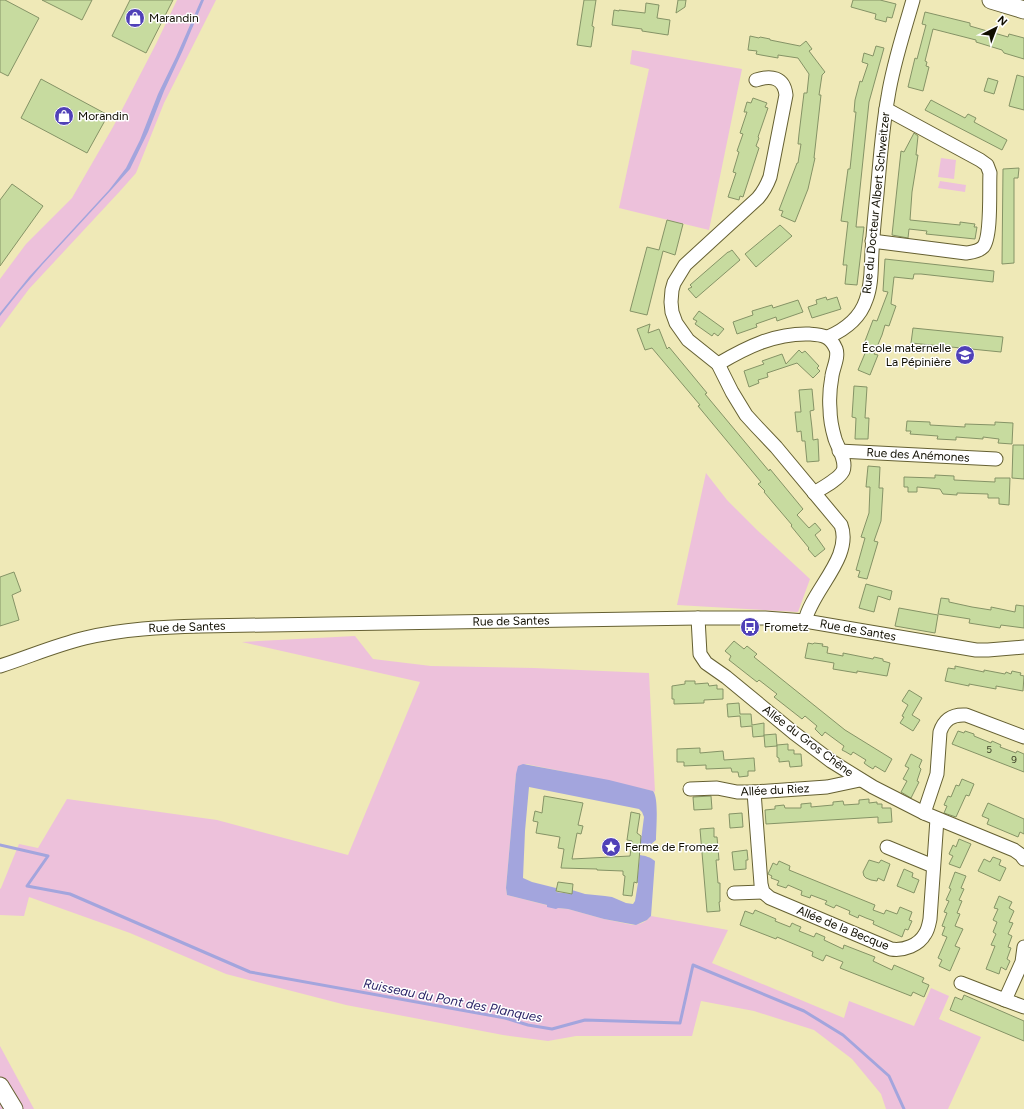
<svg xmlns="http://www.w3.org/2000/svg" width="1024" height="1109" font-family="Figtree,sans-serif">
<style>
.green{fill:#edc1db}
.water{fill:#a3a5dd}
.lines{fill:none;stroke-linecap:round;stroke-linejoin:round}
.stream{stroke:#a3a5dd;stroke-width:3}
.building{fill:#c7db9f;stroke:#859366}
.minor-casing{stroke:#656032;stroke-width:15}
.major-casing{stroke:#656032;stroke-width:19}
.minor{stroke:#fff;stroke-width:13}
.major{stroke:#fff;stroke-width:17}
.labels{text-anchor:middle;stroke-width:3;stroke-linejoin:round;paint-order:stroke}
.number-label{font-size:10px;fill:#3e4128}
.poi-label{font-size:12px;fill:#100e00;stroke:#fff;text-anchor:start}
.street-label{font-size:12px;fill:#100e00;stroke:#fff}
.water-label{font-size:13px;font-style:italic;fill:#2d2669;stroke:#fff}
</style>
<rect width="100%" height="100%" fill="#efe9b7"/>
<g class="green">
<polygon points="177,0 216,0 164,103 136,173 121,190 29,289 0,328 0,279 26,244 72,198 113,127 156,44"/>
<polygon points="632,50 742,69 709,230 619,208 649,69 630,64"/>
<polygon points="941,158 956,160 954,179 938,177"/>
<polygon points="940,181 966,185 965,192 938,188"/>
<polygon points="706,473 727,500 757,530 810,579 798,612 677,605"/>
<path d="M355 636 373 659 431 666 534 668 649 673 655 792 653 791 571 773 526 764 516 774 506 888 507 895 558 908 568 909 604 919 633 925C639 925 648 921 651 916L728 930 712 963 844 1018 849 1001 914 1026 931 988 949 996 939 1019 981 1037 948 1109H886L881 1094 852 1059 814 1030 754 1011 701 1001 692 1036H576L548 1041 503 1035 346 1005 226 974 130 933 29 897 24 916 0 915V889L1 888 19 844 38 848 67 799 217 820 348 855 420 682 242 642Z"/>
<polygon points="0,1046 34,1109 0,1109"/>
</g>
<g class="water">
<polygon points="201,0 204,0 183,50 164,91 148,132 130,169 112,189 42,265 19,292 0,316 0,313 29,277 109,190 126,168 140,140 158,94 176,57"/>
<path d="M523 764 609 780 653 791C659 798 656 829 656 840L649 846 640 848 644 817 642 812 639 809 529 787 525 831 523 878 532 882 556 888V892L572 894V890L585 894 605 896 612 897 626 903 633 904 635 901 638 883 637 882 640 855C646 856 650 857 655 861L651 916 647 920 636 925 604 919 568 909 558 908 556 909 547 907V905L507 895 506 888 516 774 518 766Z"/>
</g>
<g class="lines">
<polyline class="stream" points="0,845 48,856 27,886 70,894 250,972 505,1018 528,1025 552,1029 585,1020 680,1023 693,965 804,1011 843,1035 889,1076 904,1109"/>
</g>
<g class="building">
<polygon points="0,0 5,0 39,18 8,76 0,72"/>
<polygon points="42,0 92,0 82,20"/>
<polygon points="130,0 173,0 146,53 112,36"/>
<polygon points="584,0 596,0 592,26 594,27 591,47 577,45"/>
<polygon points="678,0 686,0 685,7 676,13"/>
<polygon points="853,0 880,0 896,4 892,18 887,17 886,22 875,19 876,14 851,7"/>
<polygon points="646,3 659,5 657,18 670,20 668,35 642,31 642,29 612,25 614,10 619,11 619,10 645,13"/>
<polygon points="925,12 970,23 970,26 1008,37 1009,34 1024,38 1024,59 1004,53 1002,50 976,42 976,40 933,29 925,61 927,62 926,66 929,67 923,91 908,87 915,58 917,59 926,25 922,24"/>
<polygon points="750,36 759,38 760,37 770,39 770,40 800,46 806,41 812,49 809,51 825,72 822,75 819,95 821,95 814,158 815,158 808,189 795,222 781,216 783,211 779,210 797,163 798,163 801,144 798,144 799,134 804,93 807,93 809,74 798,58 778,55 778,58 761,55 756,54 757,51 748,50"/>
<polygon points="876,46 884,48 869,102 856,227 864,227 857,285 845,284 847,265 843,265 848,222 841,221 848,169 850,169 856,112 854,112 855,100 860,81 862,82 868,64 862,62 864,53 873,56"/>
<polygon points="1017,75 1024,77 1024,110 1009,106"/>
<polygon points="988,78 998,81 994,94 984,91"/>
<polygon points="41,79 108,115 87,153 21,118"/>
<polygon points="753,98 767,103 765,107 768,108 758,137 759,138 756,146 759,148 743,197 740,196 739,200 728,197 736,173 733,172 739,152 737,151 743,134 740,133 747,112 744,112 747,102 751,103"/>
<polygon points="931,100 965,118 968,114 976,118 974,122 1007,140 1002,150 925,110"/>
<polygon points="914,133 918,136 916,155 918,155 912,192 910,220 960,225 960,222 975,224 974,227 977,227 975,239 926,234 927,231 909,229 908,238 892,235 901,151 904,152"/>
<polygon points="1019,168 1018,178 1014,178 1014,263 1002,264 1003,169"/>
<polygon points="12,184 43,206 0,266 0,200"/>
<polygon points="667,220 683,224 675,255 663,251 647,315 630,311 647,247 659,250"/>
<polygon points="780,225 792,236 756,267 745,254"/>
<polygon points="732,250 740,260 696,298 688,289 692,287 690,285 728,252 729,252"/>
<polygon points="885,259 994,271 993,282 921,274 914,274 913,279 894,277 891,304 896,306 889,326 885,325 882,335 874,354 878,355 870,375 858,370 866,351 862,349 873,320 877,321 888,292 883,291"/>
<polygon points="826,297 827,300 837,297 841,309 812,318 808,307 817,304 816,300"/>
<polygon points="798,300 803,312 777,321 776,317 756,324 757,327 737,334 733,322 753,315 752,311 772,305 773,308"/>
<polygon points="699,311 724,329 718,336 714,333 712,336 695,324 697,321 693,319"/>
<polygon points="650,324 648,333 659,329 667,349 669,347 707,393 705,394 769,471 770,469 803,509 797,515 809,528 815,523 821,530 815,535 825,549 815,557 808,549 809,548 791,526 792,525 764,492 765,491 758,484 761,482 698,406 700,405 652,348 645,350 637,329"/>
<polygon points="913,328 1003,337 1001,352 911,343"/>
<polygon points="799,350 802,353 805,351 819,366 817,368 820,371 813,378 797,363 767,373 768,377 758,380 759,383 749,387 744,371 764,364 762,361 782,354 786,364"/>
<polygon points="854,386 867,387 865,418 869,418 868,439 855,439 856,418 852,417"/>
<polygon points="812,389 814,410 810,411 812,428 813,440 818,439 819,461 807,462 805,441 802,441 801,431 797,432 795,412 801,412 799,390"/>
<polygon points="907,421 930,422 930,425 965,427 965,424 995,425 995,422 1013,423 1012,444 998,443 999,439 983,437 983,439 956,437 956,440 937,439 938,436 910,434 911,431 906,431"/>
<polygon points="1013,445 1024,445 1024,479 1012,478"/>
<polygon points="868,466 880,467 879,488 883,488 881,521 874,541 878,542 867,579 858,577 860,571 856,570 865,538 861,537 869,513 870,487 866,487"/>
<polygon points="935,475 954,476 954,480 995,482 995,478 1010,478 1009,505 999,504 999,498 988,498 988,494 957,493 957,495 943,494 940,489 917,487 917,492 908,492 908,487 904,487 904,477 935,478"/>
<polygon points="14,572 21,591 12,595 19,620 0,626 0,577"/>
<polygon points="866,584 892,591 890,600 878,596 874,612 859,608"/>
<polygon points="941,598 949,599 949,602 972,607 991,610 991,607 1015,612 1016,605 1024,606 1024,628 1001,625 1000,628 969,623 970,619 938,614"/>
<polygon points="899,608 938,615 935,633 895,626"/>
<polygon points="734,641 744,649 747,646 757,654 754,657 845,730 892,759 885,772 875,766 873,769 868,766 864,763 866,760 853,752 851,755 846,752 842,750 844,746 825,732 822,736 815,729 817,726 805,716 802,719 774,697 777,694 759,680 757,682 729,660 731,656 725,651"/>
<polygon points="808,643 813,644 814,643 823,644 822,646 828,647 827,653 843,656 843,653 873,659 874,657 883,659 883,661 890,663 887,676 857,671 857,673 833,669 834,663 805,658"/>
<polygon points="955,666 984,672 984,670 1005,674 1006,672 1011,674 1012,671 1021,673 1020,675 1024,676 1023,691 996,686 996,689 969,684 969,686 945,681 948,668 955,669"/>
<polygon points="685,681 695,681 695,684 708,683 709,686 717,685 717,689 723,689 723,699 704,700 704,703 674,704 674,699 672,699 672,686 685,684"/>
<polygon points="909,690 922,698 912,715 920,720 913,731 900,723 904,717 902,716 908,705 902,701"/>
<polygon points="739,703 740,714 751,714 752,725 764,723 764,736 753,737 752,726 741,727 740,716 728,717 727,704"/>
<polygon points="958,731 964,733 965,731 974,734 974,736 991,743 992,741 1001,745 1000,747 1016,753 1017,751 1024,754 1024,772 952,744"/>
<polygon points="776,734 777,746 765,747 764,735"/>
<polygon points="788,744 788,750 794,750 794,754 801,754 802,766 790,767 789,761 779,762 779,758 777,757 777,745"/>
<polygon points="700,748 700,753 723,751 724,760 754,758 755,771 748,771 748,776 739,777 738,772 732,772 731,768 706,769 706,765 684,766 684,762 677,762 677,749"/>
<polygon points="911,754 922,760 919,767 921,769 917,781 919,782 911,798 901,792 907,781 903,779 909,768 905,766"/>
<polygon points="962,779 974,784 969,796 966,795 956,817 944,813 947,806 944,805 948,796 951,797 956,785 959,786"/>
<polygon points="544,796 583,803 578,825 583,826 581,834 577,833 572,859 630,856 632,841 627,840 631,812 640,814 637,833 641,836 640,849 637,883 634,882 632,896 623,895 625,876 623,875 623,871 597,870 597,869 561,868 564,849 558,848 560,837 536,833 538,822 533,821 535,811 542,813"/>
<polygon points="711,796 712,809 694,810 693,797"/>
<polygon points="869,799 869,803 877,802 877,804 882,804 882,808 891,808 892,822 878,823 878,817 766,824 765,810 775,809 775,806 784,805 785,808 801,808 801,804 811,803 811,807 833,805 833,802 843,801 844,805 859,804 859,800"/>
<polygon points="988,803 1024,819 1024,834 1020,832 1018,837 987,824 989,819 982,816"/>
<polygon points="742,813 743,827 730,828 729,814"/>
<polygon points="714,828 714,837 717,837 719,860 716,860 718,883 720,883 720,902 719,902 720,911 707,912 700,829"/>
<polygon points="959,839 971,844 960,868 949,864 953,856 949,854 953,845 956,847"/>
<polygon points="747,850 748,860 746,860 746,869 734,870 732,852"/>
<polygon points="993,857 1001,860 999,865 1006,868 1000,881 978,871 984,859 990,862"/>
<polygon points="869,860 879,863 881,860 890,864 884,881 878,878 877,881 871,880 866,878 864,876 863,872"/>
<polygon points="779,861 790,866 789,870 875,905 873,910 884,914 886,910 897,914 900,907 912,912 909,920 912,921 908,930 905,929 902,937 873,924 874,921 866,918 859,915 858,918 849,914 850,911 836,905 834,908 825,904 827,901 811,895 810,898 801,895 802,891 788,885 786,888 777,885 779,881 771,878 772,876 768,874 773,863 777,865"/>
<polygon points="904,869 913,873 912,877 919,880 914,893 897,886"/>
<polygon points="955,872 966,876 961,888 964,889 959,900 962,901 957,913 960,914 955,926 963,929 955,946 960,948 950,971 939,966 942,960 938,958 947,937 942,935 945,927 942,926 947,913 944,912 949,901 946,900 951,889 949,888"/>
<polygon points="558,882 573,884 572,894 556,891"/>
<polygon points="999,896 1012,902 1009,908 1014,911 1009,922 1013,923 1008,934 1012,936 1008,947 1011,948 1007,959 1010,961 1006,970 1001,967 999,974 986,969 995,946 991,945 996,934 993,932 997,922 993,920 998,909 994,908"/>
<polygon points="755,910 776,919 775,921 790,927 792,923 796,925 801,927 799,931 814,937 816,933 825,937 824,940 843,949 844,945 875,957 873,961 892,970 894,965 924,978 922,982 929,985 924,997 913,992 911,996 840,968 843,962 826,955 823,961 812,956 813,952 777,937 776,939 740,925 745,911 753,914"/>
<polygon points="964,995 1024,1021 1024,1041 950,1010 955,997 962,1000"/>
</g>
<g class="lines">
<g class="minor-casing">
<g id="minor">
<path d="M756 80C771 75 784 77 786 95L770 177C767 185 764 191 758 198L685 265 674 283 672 290 671 302 672 312 676 323 688 340 718 364 732 392 746 415 757 427 776 447 841 525C853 557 812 590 805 621"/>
<path d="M872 241 966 253C972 252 978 252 983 247 992 237 989 188 990 173L987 165 980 160 886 109"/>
<path d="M828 337C844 330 860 318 866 300 872 285 871 268 872 252 873 233 875 213 877 194 880 162 882 129 888 97 893 64 904 32 913 0"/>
<path d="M718 364C747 347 775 333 809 334 822 335 830 335 836 349 839 357 833 368 832 376 830 387 829 398 830 409 830 419 832 429 835 439 838 448 847 461 843 471 839 479 822 488 814 493"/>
<polyline points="839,451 996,459"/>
<polyline points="698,618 700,654 706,663 726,677 794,733 831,761 873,787 924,813 1014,850 1021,855 1024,859"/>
<path d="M0 666C28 657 56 645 85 638 123 629 162 627 201 626L698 618H765L805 621 976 650H988L1024 647"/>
<polyline points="690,789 717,788 737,792 754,792 827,787 860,780"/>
<path d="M754 792 761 884 763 892 770 898 891 949C904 951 919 945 925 934 928 930 929 924 930 919L937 819"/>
<path d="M924 813 937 774 940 732C944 720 952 714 966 715L1024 737"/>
<polyline points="887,847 933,866"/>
<polyline points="734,893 763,892"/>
<polyline points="961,983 1005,1000 1022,962 1024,947"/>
<polyline points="1005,1000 1024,1007"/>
</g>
</g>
<g class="major-casing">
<g id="major">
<polyline points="991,0 1024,10"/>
<polyline points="0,1086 14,1109"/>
</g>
</g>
<use href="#minor" class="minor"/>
<use href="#major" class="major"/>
</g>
<defs>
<g id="shop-disc" transform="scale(1)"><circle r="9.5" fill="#5041b8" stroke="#fff"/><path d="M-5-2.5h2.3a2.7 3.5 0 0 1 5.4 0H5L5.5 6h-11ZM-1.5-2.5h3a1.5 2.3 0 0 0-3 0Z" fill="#fff"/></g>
<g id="school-disc" transform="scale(1)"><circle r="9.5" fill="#5041b8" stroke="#fff"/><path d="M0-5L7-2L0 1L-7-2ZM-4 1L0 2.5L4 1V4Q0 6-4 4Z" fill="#fff"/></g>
<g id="bus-disc" transform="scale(1)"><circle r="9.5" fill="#5041b8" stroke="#fff"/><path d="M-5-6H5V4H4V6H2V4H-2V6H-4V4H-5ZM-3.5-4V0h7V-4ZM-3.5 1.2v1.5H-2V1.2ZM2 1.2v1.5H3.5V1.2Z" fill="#fff"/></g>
<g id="sight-disc" transform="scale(1)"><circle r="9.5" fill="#5041b8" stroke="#fff"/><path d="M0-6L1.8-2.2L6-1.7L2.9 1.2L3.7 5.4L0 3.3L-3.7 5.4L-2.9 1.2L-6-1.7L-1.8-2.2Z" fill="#fff"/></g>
</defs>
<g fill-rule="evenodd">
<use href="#shop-disc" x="135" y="18"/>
<use href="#shop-disc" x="64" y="116"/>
<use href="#school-disc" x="965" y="355"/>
<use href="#bus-disc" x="750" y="627"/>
<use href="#sight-disc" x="611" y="847"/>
</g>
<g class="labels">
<g class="number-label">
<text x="989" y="753">5</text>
<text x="1014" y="763">9</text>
</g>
<g class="poi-label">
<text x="149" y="22">Marandin</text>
<text x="78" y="120">Morandin</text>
<text x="951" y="352" text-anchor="end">École maternelle<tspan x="951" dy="14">La Pépinière</tspan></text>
<text x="764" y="631">Frometz</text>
<text x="625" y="851">Ferme de Fromez</text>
</g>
<g class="street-label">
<text transform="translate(876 203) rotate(-84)" y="4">Rue du Docteur Albert Schweitzer</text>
<text transform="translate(918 455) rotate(3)" y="4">Rue des Anémones</text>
<text transform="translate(511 621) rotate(-1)" y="4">Rue de Santes</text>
<text transform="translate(187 627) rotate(-2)" y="4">Rue de Santes</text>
<text transform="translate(858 630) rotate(10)" y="4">Rue de Santes</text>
<text transform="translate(808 741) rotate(37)" y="4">Allée du Gros Chêne</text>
<text transform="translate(775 790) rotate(-3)" y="4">Allée du Riez</text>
<text transform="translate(843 928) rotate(22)" y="4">Allée de la Becque</text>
</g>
<g class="water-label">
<text transform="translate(453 1000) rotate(11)" y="5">Ruisseau du Pont des Planques</text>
</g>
</g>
<g transform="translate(996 28) rotate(42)" stroke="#ffffff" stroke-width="3" paint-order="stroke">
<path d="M0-3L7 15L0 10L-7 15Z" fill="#100e00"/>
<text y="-6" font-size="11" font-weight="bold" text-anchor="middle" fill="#100e00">N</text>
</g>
</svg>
